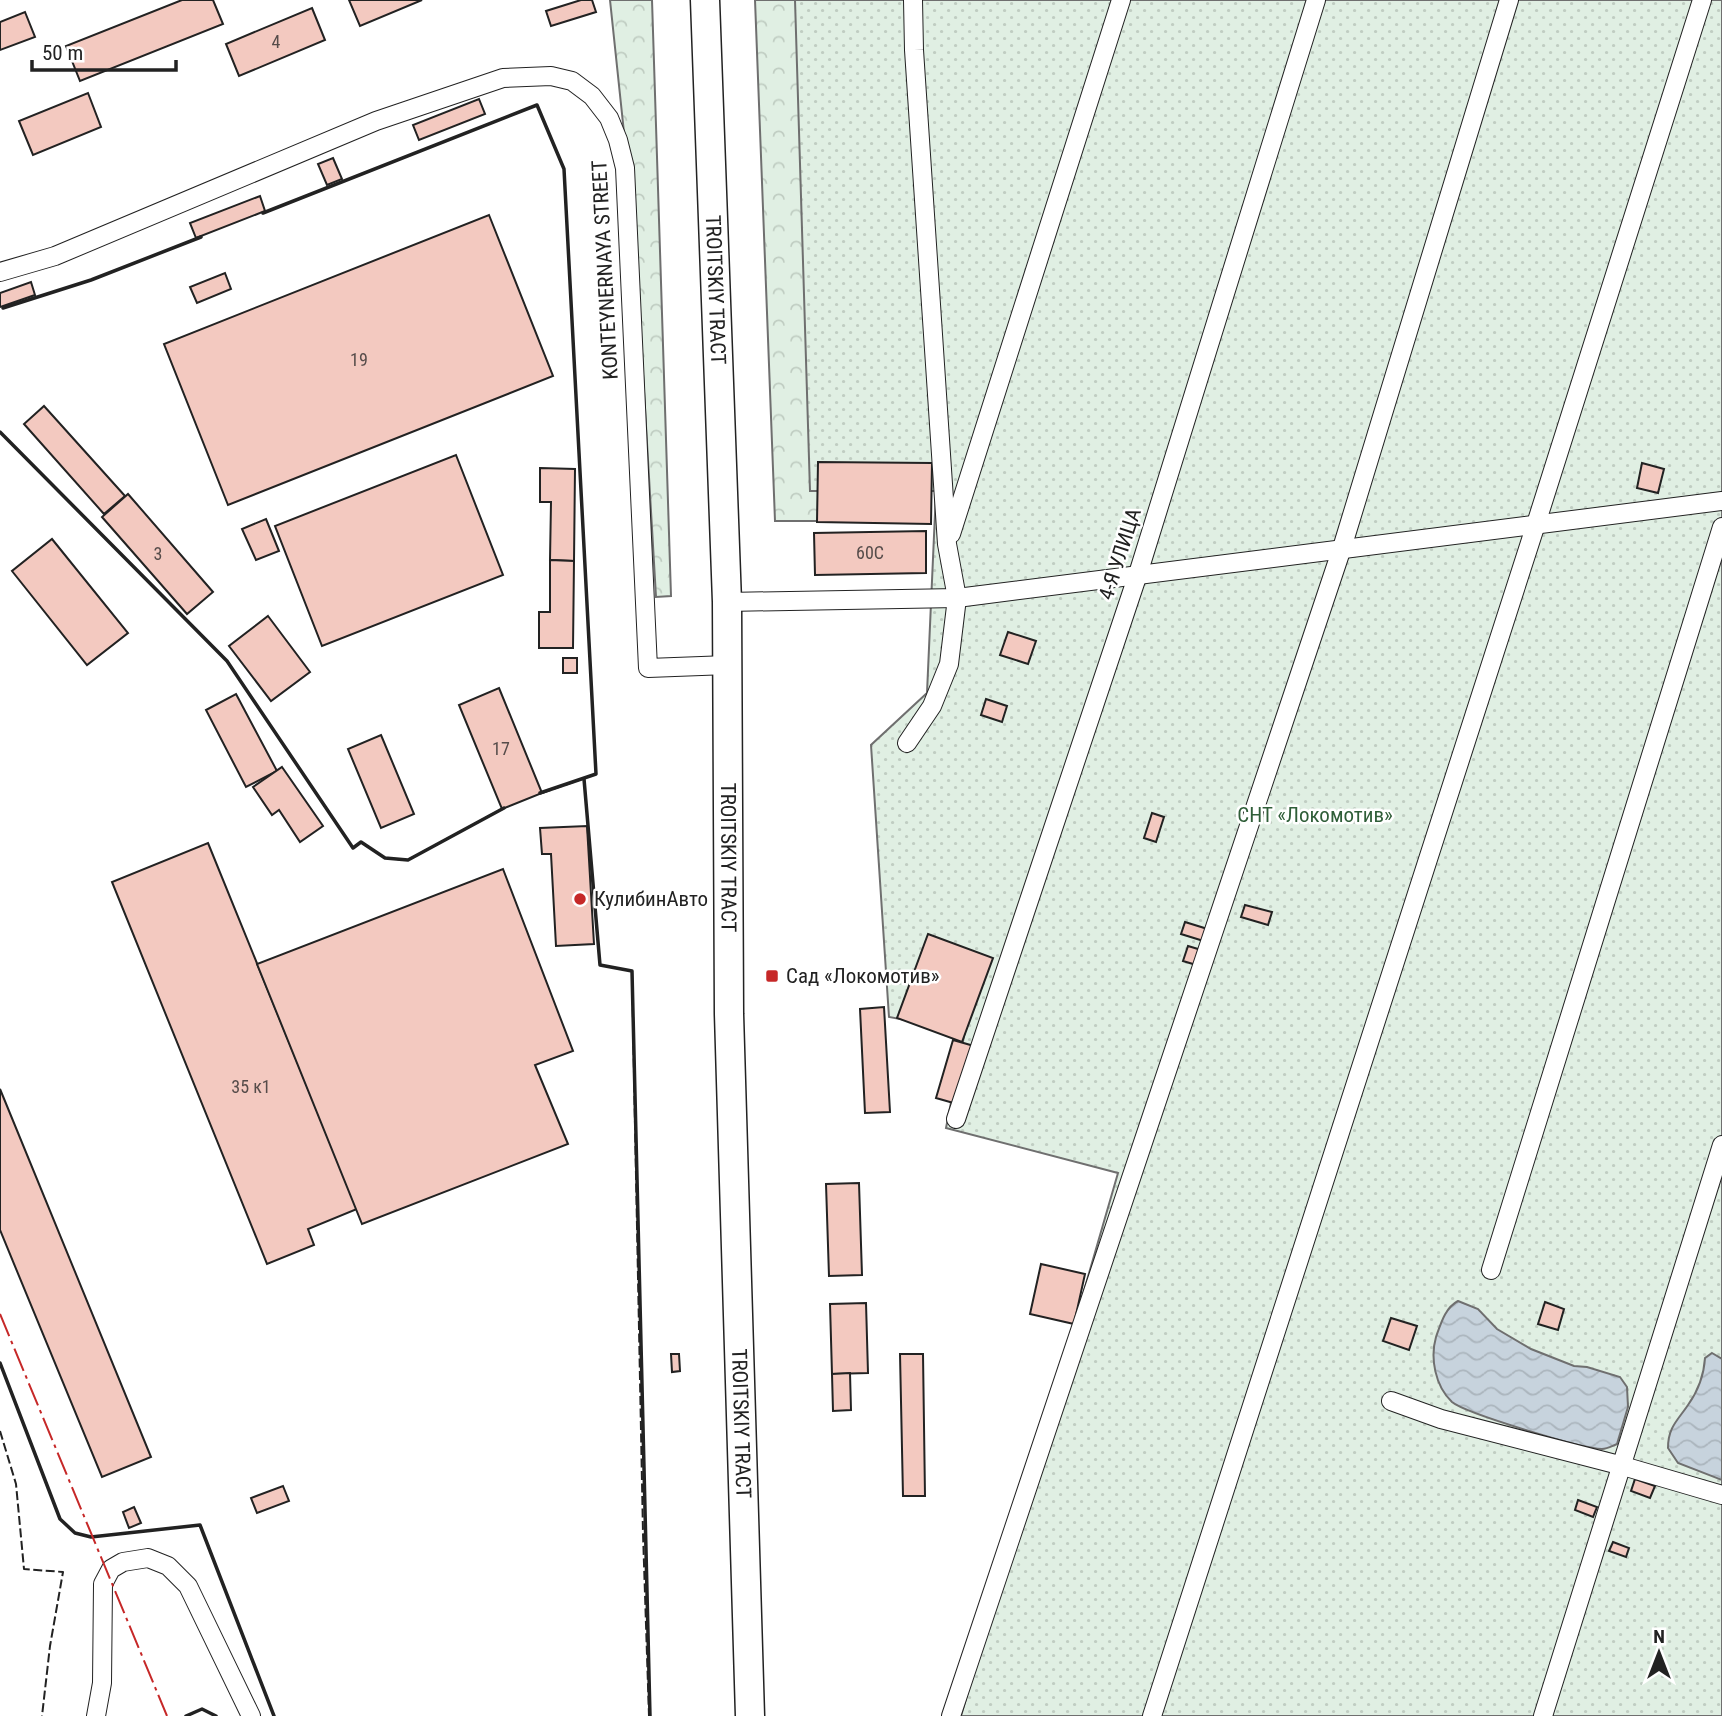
<svg xmlns="http://www.w3.org/2000/svg" width="1722" height="1716" font-family="'Roboto Condensed',sans-serif">
<style>
.forest{fill:url(#forest-crowns);stroke:#6f6f6f;stroke-width:2}
.garden{fill:url(#garden-dots);stroke:#6f6f6f;stroke-width:2}
.water{fill:url(#water-waves);stroke:#6f6f6f;stroke-width:2}
.building{fill:#f3c9c0;stroke:#222;stroke-width:2}
.lines{fill:none;stroke-linecap:round;stroke-linejoin:round}
.minor-casing{stroke:#222;stroke-width:20}
.primary-casing{stroke:#222;stroke-width:31}
.minor{stroke:#fff;stroke-width:18}
.primary{stroke:#fff;stroke-width:28}
.fence{stroke:#222;stroke-width:2;stroke-dasharray:9 3.5;stroke-linecap:butt}
.wall{stroke:#222;stroke-width:3.5}
.power{stroke:#c62828;stroke-width:2;stroke-dasharray:24 5 3.5 5;stroke-linecap:butt}
.poi-dot{fill:#c62828;stroke:#fff;stroke-width:2.5}
.labels{text-anchor:middle;stroke-width:5;stroke-linejoin:round;paint-order:stroke}
.number-label{font-size:18px;fill:#564c4a}
.street-label{font-size:21px;fill:#222;stroke:#fff}
.park-label{font-size:21px;fill:#2f5e38;stroke:#fff}
.poi-label{font-size:21px;fill:#222;stroke:#fff;text-anchor:start}
</style>
<defs>
<pattern id="forest-crowns" width="20" height="18" patternUnits="userSpaceOnUse" patternTransform="scale(1.75)"><rect width="20" height="18" fill="#e0efe3"/><path d="M2 6a3 3 0 1 1 6 0M12 15a3 3 0 1 1 6 0" fill="none" stroke="#c0cdc2"/></pattern>
<pattern id="garden-dots" width="8" height="8" patternUnits="userSpaceOnUse" patternTransform="scale(1.75)"><rect width="8" height="8" fill="#e0efe3"/><path d="M2 2h.1M6 6h.1" fill="none" stroke="#c0cdc2" stroke-width="1.8" stroke-linecap="round"/></pattern>
<pattern id="water-waves" width="16" height="10" patternUnits="userSpaceOnUse" patternTransform="scale(1.75)"><rect width="16" height="10" fill="#c7d3dd"/><path d="M0 5q4-4 8 0t8 0" fill="none" stroke="#abb5bd"/></pattern>
</defs>
<rect width="100%" height="100%" fill="#fff"/>
<g class="forest">
<polygon points="610,0 652,0 671,596 656,597 635,237"/>
<polygon points="755,0 807,0 824,521 775,521"/>
</g>
<polygon class="garden" points="795,0 1722,0 1722,1716 961,1716 1118,1173 946,1128 965,1031 889,1017 871,745 927,693 936,491 810,491"/>
<g class="water">
<path d="M1458 1301 1478 1309 1497 1329 1531 1349 1574 1366 1587 1367 1620 1377 1627 1387 1628 1407 1617 1444C1612 1446 1607 1449 1602 1449 1583 1449 1465 1413 1452 1402 1435 1386 1430 1358 1436 1337 1441 1323 1445 1308 1458 1301Z"/>
<path d="M1712 1353 1722 1359V1480L1678 1463 1668 1448C1668 1427 1678 1420 1688 1405 1698 1391 1704 1374 1705 1358Z"/>
</g>
<g class="building">
<polygon points="182,0 213,0 223,24 80,81 66,46"/>
<polygon points="349,0 422,0 360,26"/>
<polygon points="581,0 592,0 596,12 551,26 546,11"/>
<polygon points="312,8 325,40 239,76 226,44"/>
<polygon points="25,12 35,37 0,50 0,22"/>
<polygon points="88,93 101,127 33,155 19,121"/>
<polygon points="479,99 485,114 419,140 413,125"/>
<polygon points="333,158 342,179 327,185 318,164"/>
<polygon points="260,196 265,211 196,238 190,223"/>
<polygon points="489,215 553,376 228,505 164,344"/>
<polygon points="225,273 231,289 197,303 190,287"/>
<polygon points="31,282 35,295 0,307 0,293"/>
<polygon points="44,406 125,496 104,514 24,424"/>
<polygon points="456,455 503,575 322,646 275,526"/>
<polygon points="818,462 932,463 931,524 817,522"/>
<polygon points="1642,463 1664,469 1658,493 1637,488"/>
<polygon points="540,468 575,469 574,561 550,560 551,502 540,502"/>
<polygon points="128,494 213,592 187,614 102,517"/>
<polygon points="266,519 279,551 256,560 242,529"/>
<polygon points="926,531 926,573 815,575 814,533"/>
<polygon points="52,539 128,633 87,665 12,571"/>
<polygon points="550,560 574,561 573,648 539,648 539,612 550,612"/>
<polygon points="268,616 310,672 271,701 229,646"/>
<polygon points="1008,632 1036,641 1028,664 1000,655"/>
<rect x="563" y="658" width="14" height="15"/>
<polygon points="499,688 542,793 502,809 459,705"/>
<polygon points="236,694 277,771 246,787 206,710"/>
<polygon points="986,699 1007,706 1002,722 981,715"/>
<polygon points="381,735 414,814 381,828 348,749"/>
<polygon points="282,767 323,826 300,842 279,810 272,815 253,787"/>
<polygon points="1152,813 1164,817 1156,842 1144,838"/>
<polygon points="587,826 594,944 556,946 551,854 542,854 540,828"/>
<polygon points="208,843 357,1209 308,1229 314,1245 267,1264 112,882"/>
<polygon points="503,869 573,1051 535,1065 568,1144 362,1224 257,964"/>
<polygon points="1245,905 1272,912 1268,925 1241,917"/>
<polygon points="1185,922 1214,931 1210,943 1181,934"/>
<polygon points="928,934 993,958 962,1042 897,1018"/>
<polygon points="1188,946 1208,952 1203,967 1183,961"/>
<polygon points="884,1007 890,1112 865,1113 860,1009"/>
<polygon points="953,1040 974,1046 957,1104 936,1098"/>
<polygon points="0,1089 151,1457 102,1477 0,1230"/>
<polygon points="859,1183 862,1275 829,1276 826,1184"/>
<polygon points="1041,1264 1085,1274 1074,1324 1030,1314"/>
<polygon points="1545,1302 1564,1309 1558,1330 1538,1324"/>
<polygon points="866,1303 868,1373 832,1374 830,1304"/>
<polygon points="1391,1318 1417,1326 1409,1350 1383,1341"/>
<polygon points="671,1354 679,1354 680,1371 672,1372"/>
<polygon points="900,1354 923,1354 925,1496 903,1496"/>
<polygon points="850,1373 851,1410 833,1411 832,1374"/>
<polygon points="1635,1479 1655,1486 1650,1498 1631,1491"/>
<polygon points="283,1486 289,1501 257,1513 251,1498"/>
<polygon points="1578,1500 1597,1507 1593,1517 1575,1510"/>
<polygon points="134,1507 141,1523 129,1528 123,1512"/>
<polygon points="1613,1542 1629,1548 1626,1557 1609,1551"/>
</g>
<g class="lines">
<g class="minor-casing">
<g id="minor">
<polyline points="0,272 55,256 376,121 503,78 551,76 572,81 592,96 609,118 618,140 625,168 648,668 728,665"/>
<polyline points="951,534 1121,0"/>
<polyline points="727,602 957,598 1722,501"/>
<polyline points="907,743 932,706 949,664 957,598 947,544 914,50 913,0"/>
<polyline points="956,1119 1138,574 1316,0"/>
<polyline points="1491,1270 1722,527"/>
<polyline points="1391,1401 1441,1419 1623,1466 1722,1495"/>
<polyline points="96,1716 102,1683 103,1584 111,1569 123,1562 148,1558 168,1566 188,1586 251,1716"/>
<polyline points="951,1716 1342,548 1509,0"/>
<polyline points="1152,1716 1536,524 1702,0"/>
<polyline points="1543,1716 1722,1145"/>
</g>
</g>
<g class="primary-casing">
<g id="primary">
<path id="s1" d="M705 0 727 602 729 1014 750 1716"/>
</g>
</g>
<use href="#minor" class="minor"/>
<use href="#primary" class="primary"/>
<g class="fence">
<polyline points="542,793 596,774 595,759"/>
<polyline points="353,848 361,842 385,858 408,860 502,809"/>
<polyline points="632,971 643,1533 649,1716"/>
<polyline points="0,1431 16,1484 24,1569 63,1572 50,1646 42,1716"/>
</g>
<g class="wall">
<polyline points="263,213 537,105 564,169 596,774 540,793"/>
<polyline points="3,308 91,280 201,237"/>
<polyline points="0,432 227,661 353,848 361,842 385,858 408,860 504,808"/>
<polyline points="584,779 600,965 632,971 650,1716"/>
<polyline points="0,1363 60,1519 75,1533 91,1537 200,1525 274,1716"/>
<polyline points="186,1716 202,1709 216,1716"/>
</g>
<polyline class="power" points="0,1314 167,1716"/>
</g>
<g class="poi-dot">
<circle cx="580" cy="899" r="7"/>
<rect x="765" y="969" width="14" height="14" rx="3.5"/>
</g>
<g class="labels">
<g class="number-label">
<text x="276" y="48">4</text>
<text x="359" y="366">19</text>
<text x="870" y="559">60С</text>
<text x="158" y="560">3</text>
<text x="501" y="755">17</text>
<text x="251" y="1093">35 к1</text>
</g>
<g class="street-label">
<text transform="translate(605 270) rotate(-93)" y="7">KONTEYNERNAYA STREET</text>
<text dy="7" stroke="none"><textPath href="#s1" startOffset="290">TROITSKIY TRACT</textPath></text>
<text transform="translate(1120 554) rotate(-72)" y="7">4-Я УЛИЦА</text>
<text dy="7" stroke="none"><textPath href="#s1" startOffset="858">TROITSKIY TRACT</textPath></text>
<text dy="7" stroke="none"><textPath href="#s1" startOffset="1424">TROITSKIY TRACT</textPath></text>
</g>
<g class="park-label">
<text x="1315" y="822">СНТ «Локомотив»</text>
</g>
<g class="poi-label">
<text x="594" y="906">КулибинАвто</text>
<text x="786" y="983">Сад «Локомотив»</text>
</g>
</g>
<g transform="translate(1659 1653)" stroke="#ffffff" stroke-width="5" paint-order="stroke">
<path d="M0-5L12 26L0 18L-12 26Z" fill="#222222"/>
<text y="-10" font-size="19" font-weight="bold" text-anchor="middle" fill="#222222">N</text>
</g>
<path d="M32 60v10h144v-10" fill="none" stroke="#222222" stroke-width="3.5"/>
<text x="42" y="60" font-size="21" fill="#222222" stroke="#ffffff" stroke-width="5" paint-order="stroke">50 m</text>
</svg>
